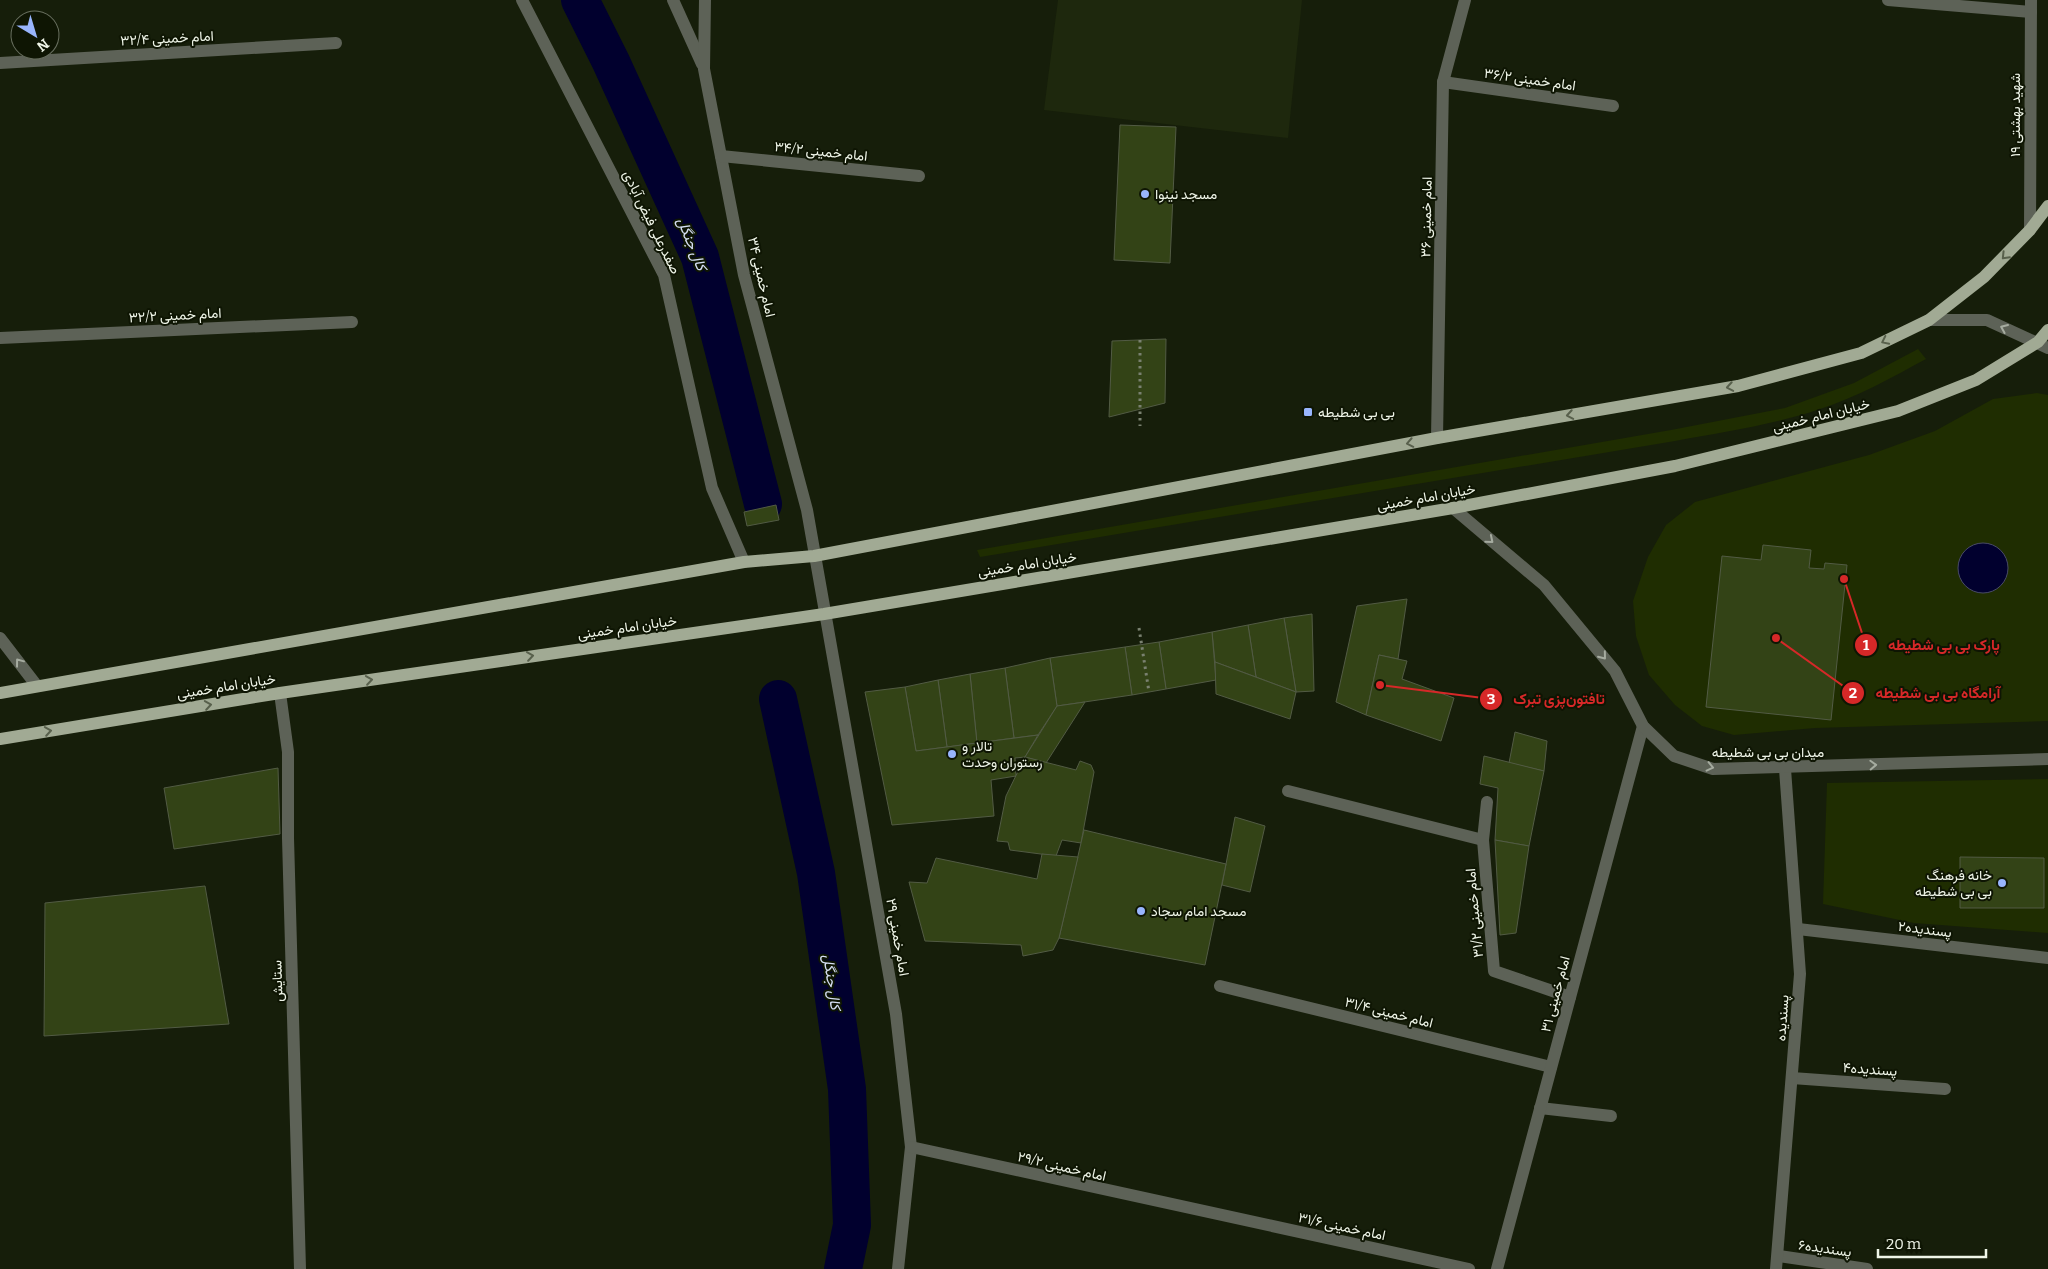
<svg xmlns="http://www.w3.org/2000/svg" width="2048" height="1269" font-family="Bitter,Vazirmatn,serif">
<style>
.built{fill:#1e280d}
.green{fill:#1f2d01}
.water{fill:#01002e;stroke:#484a66}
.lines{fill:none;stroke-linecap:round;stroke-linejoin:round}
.canal{stroke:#01002e;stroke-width:38}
.building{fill:#334316;stroke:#525b44}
.path{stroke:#7a8170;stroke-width:3;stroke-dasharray:2.5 4;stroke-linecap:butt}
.minor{stroke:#5d6257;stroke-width:12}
.tertiary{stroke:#5d6257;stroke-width:12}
.primary{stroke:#a1aa94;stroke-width:12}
.oneway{stroke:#58604c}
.oneway2{stroke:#a6aca0}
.poi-dot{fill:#98b5fd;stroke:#0e1503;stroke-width:2}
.labels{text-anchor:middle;stroke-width:4;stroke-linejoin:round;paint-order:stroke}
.street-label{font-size:14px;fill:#eff5e8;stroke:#0e1503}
.poi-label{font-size:14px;fill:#eff5e8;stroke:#0e1503;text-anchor:start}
.water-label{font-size:15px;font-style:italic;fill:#d5def3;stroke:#0e1503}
.leader{fill:none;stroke:#d62828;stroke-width:2}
.callout-dot{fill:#d62828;stroke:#0e1503;stroke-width:2}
.mark-label{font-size:15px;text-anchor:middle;font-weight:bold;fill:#fff}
.callout-label{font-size:15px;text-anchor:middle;font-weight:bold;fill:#d62828;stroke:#0e1503;stroke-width:4;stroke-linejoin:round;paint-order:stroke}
</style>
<rect width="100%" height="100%" fill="#161e0a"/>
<polygon class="built" points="1058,0 1302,0 1288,138 1044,110"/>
<g class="green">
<path d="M1918 349 1926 359C1891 378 1857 397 1820 409 1773 425 1723 432 1675 441L980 557 977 550 1671 430 1785 408 1854 383Z"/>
<polygon points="2037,393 2048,395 2048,721 1815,728 1734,735 1702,726 1675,705 1649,675 1636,636 1633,601 1648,557 1666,525 1695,502 1869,455 1935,431 1993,399"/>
<polygon points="2048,779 2048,933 1914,923 1823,904 1827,783"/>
</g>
<circle class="water" cx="1983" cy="568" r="25"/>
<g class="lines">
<g class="canal">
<polyline points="580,0 611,62 700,257 763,504"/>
<polyline points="778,699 816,873 847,1089 852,1225 843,1269"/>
</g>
</g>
<g class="building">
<polygon points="1120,125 1176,127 1170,263 1114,260"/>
<polygon points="1166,339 1165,403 1109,417 1112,341"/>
<polygon points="776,505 779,520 747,526 744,512"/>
<polygon points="1763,545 1811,550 1809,568 1824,569 1825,563 1847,565 1831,720 1706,707 1722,556 1761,560"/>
<polygon points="1407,599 1398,659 1379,655 1366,715 1336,702 1357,606"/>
<polygon points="1312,614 1314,691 1296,692 1284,618"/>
<polygon points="1284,618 1296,692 1256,677 1248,625"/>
<polygon points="1248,625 1256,677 1215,662 1212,632"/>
<polygon points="1212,632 1216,680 1166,689 1159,642"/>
<polygon points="1159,642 1166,689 1132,695 1125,647"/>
<polygon points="1125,647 1132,695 1057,706 1050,658"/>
<polygon points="1379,655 1407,661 1402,679 1454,698 1441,741 1366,715"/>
<polygon points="1050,658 1057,706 1038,735 1014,738 1005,668"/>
<polygon points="1215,662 1296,692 1290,719 1216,694"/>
<polygon points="1005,668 1014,738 977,743 970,674"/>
<polygon points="970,674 977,743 947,747 938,680"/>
<polygon points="938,680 947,747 916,751 905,687"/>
<polygon points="905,687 916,751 1038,735 1025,757 1015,758 1016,776 991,780 994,816 892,825 865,692"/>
<polygon points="1085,702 1046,763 1025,757 1057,706"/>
<polygon points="1515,732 1547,741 1544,771 1509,763"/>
<polygon points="1484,756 1544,771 1529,846 1495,840 1498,788 1480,784"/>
<polygon points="1025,757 1076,770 1080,761 1091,765 1094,772 1081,843 1062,840 1056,856 1010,850 1008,842 997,841 1006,796"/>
<polygon points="278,768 280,834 174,849 164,788"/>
<polygon points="1235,817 1265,826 1250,892 1222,885"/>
<polygon points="1084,830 1226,864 1205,965 1059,938"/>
<polygon points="1495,840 1529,846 1516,933 1500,935"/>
<polygon points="1042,854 1078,857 1059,938 1053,950 1023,956 1021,945 925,941 909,882 927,883 936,858 1037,879"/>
<polygon points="1960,857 2044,858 2044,908 1960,908"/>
<polygon points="205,886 229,1024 44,1036 45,903"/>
</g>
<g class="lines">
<g class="path">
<polyline points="1140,340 1140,426"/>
<polyline points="1139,628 1149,692"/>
</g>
<g class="minor">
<polyline points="522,0 664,275 712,488 744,562"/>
<polyline points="673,0 702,64"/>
<polyline points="705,0 704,69 744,275 807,510 896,1014 911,1147 898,1269"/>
<polyline points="1888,0 2031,12"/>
<polyline points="0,63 336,43"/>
<polyline points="1443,82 1613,106"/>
<polyline points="721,156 919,176"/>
<polyline points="2030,230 2031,0"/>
<polyline points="0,338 352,322"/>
<polyline points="1437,438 1443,82 1465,0"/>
<polyline points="0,638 37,686"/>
<polyline points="280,693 288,752 288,838 300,1269"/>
<polyline points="1288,791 1483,840"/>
<polyline points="1487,802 1483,840 1494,971 1570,997"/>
<polyline points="1798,929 2048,958"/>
<polyline points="1220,986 1551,1067"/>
<polyline points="1792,1078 1945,1089"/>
<polyline points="1540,1108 1611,1116"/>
<polyline points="911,1147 1469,1269"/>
<polyline points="1779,1256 1867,1269"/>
<polyline points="1497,1269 1643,726"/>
<polyline points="1776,1269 1800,974 1785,769"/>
</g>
<g class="tertiary">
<polyline points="1929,320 1987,320 2048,348"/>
<polyline points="1453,508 1544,585 1615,671 1643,726 1674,756 1713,769 2048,759"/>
</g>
<g class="primary">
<polyline points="0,693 744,562 814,556 1437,438 1738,386 1861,353 1929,320 1984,277 2030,230 2048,206"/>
<polyline points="0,739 280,693 824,614 1453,508 1675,466 1898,411 1976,380 2038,342 2048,330"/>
</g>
</g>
<defs><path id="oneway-chevron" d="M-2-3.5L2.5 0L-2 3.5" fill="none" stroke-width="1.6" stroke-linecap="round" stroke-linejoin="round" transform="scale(1.25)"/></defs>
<g class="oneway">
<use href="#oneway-chevron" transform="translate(2005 256) rotate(134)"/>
<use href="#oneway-chevron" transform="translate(1885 341) rotate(154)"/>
<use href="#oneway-chevron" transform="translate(1730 387) rotate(170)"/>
<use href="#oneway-chevron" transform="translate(1570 415) rotate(170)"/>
<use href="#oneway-chevron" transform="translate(1410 443) rotate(169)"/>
<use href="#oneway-chevron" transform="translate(530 656) rotate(-8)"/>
<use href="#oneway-chevron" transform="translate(369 680) rotate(-8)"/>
<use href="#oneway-chevron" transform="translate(208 705) rotate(-9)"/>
<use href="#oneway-chevron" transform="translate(48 731) rotate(-9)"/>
</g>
<g class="oneway2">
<use href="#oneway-chevron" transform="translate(2004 328) rotate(-157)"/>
<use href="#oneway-chevron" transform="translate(1490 540) rotate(40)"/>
<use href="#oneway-chevron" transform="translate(1603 656) rotate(51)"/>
<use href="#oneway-chevron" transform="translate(19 662) rotate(-127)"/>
<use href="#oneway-chevron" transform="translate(1873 765) rotate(-2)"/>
<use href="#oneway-chevron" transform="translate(1710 767) rotate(13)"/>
</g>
<g class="poi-dot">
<circle cx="1145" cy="194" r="5"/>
<rect x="1303" y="407" width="10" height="10" rx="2.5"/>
<circle cx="952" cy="754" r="5"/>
<circle cx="2002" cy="883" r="5"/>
<circle cx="1141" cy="911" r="5"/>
</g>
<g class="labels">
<g class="street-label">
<text transform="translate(167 38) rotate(-3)" y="5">امام خمینی ۳۲/۴</text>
<text transform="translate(1530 79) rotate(8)" y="5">امام خمینی ۳۶/۲</text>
<text transform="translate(2015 115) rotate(-90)" y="5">شهید بهشتی ۱۹</text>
<text transform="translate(821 151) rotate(6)" y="5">امام خمینی ۳۴/۲</text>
<text transform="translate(1426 217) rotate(-89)" y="5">امام خمینی ۳۶</text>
<text transform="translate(652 222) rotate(64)" y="5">صفدرعلی فیض آبادی</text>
<text transform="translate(762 277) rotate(77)" y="5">امام خمینی ۳۴</text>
<text transform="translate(175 315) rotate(-3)" y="5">امام خمینی ۳۲/۲</text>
<text transform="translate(1821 415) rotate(-14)" y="5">خیابان امام خمینی</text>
<text transform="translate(1426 497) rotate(-10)" y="5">خیابان امام خمینی</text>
<text transform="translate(1027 564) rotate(-9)" y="5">خیابان امام خمینی</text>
<text transform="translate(627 627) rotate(-8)" y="5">خیابان امام خمینی</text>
<text transform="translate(226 686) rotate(-9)" y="5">خیابان امام خمینی</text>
<text x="1768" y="757">میدان بی بی شطیطه</text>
<text transform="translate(1474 913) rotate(-95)" y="5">امام خمینی ۳۱/۲</text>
<text transform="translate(1925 929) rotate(7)" y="5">پسندیده۲</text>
<text transform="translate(898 937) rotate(80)" y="5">امام خمینی ۲۹</text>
<text transform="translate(277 981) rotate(-92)" y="5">ستایش</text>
<text transform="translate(1555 994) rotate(-75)" y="5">امام خمینی ۳۱</text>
<text transform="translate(1389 1012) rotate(14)" y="5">امام خمینی ۳۱/۴</text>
<text transform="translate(1782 1018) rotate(-86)" y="5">پسندیده</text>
<text transform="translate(1870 1069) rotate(4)" y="5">پسندیده۴</text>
<text transform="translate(1062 1166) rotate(13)" y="5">امام خمینی ۲۹/۲</text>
<text transform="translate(1342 1226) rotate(12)" y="5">امام خمینی ۳۱/۶</text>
<text transform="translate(1825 1248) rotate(8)" y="5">پسندیده۶</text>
</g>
<g class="poi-label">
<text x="1155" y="199">مسجد نینوا</text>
<text x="1318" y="417">بی بی شطیطه</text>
<text x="962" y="751">تالار و<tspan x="962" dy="16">رستوران وحدت</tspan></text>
<text x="1992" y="880" text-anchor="end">خانه فرهنگ<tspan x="1992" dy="16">بی بی شطیطه</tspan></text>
<text x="1151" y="916">مسجد امام سجاد</text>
</g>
<g class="water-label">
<text transform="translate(692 244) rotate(68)" y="5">کال جنگل</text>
<text transform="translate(832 982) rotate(82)" y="5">کال جنگل</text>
</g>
</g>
<path class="leader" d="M1844 579L1866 645M1776 638L1853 693M1380 685L1491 699"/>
<g class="callout-dot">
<circle cx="1844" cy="579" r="5"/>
<circle cx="1776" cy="638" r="5"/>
<circle cx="1380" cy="685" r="5"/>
<circle cx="1866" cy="645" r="12"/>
<circle cx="1853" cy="693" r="12"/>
<circle cx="1491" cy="699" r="12"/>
</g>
<g class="mark-label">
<text x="1866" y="650">1</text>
<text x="1853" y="698">2</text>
<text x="1491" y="704">3</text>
</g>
<g class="callout-label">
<text x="1944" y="650">پارک بی بی شطیطه</text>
<text x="1938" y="698">آرامگاه بی بی شطیطه</text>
<text x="1559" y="704">تافتون‌پزی تبرک</text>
</g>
<g transform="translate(35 35) rotate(142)"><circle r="24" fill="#0e1503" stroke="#686f5f"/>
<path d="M0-4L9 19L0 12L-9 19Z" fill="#98b5fd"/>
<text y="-8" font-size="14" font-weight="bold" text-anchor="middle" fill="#eff5e8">N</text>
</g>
<path d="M1878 1249v8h108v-8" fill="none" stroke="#eff5e8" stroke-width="2.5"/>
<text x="1886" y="1249" font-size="15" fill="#eff5e8" stroke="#0e1503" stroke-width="4" paint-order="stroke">20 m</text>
</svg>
